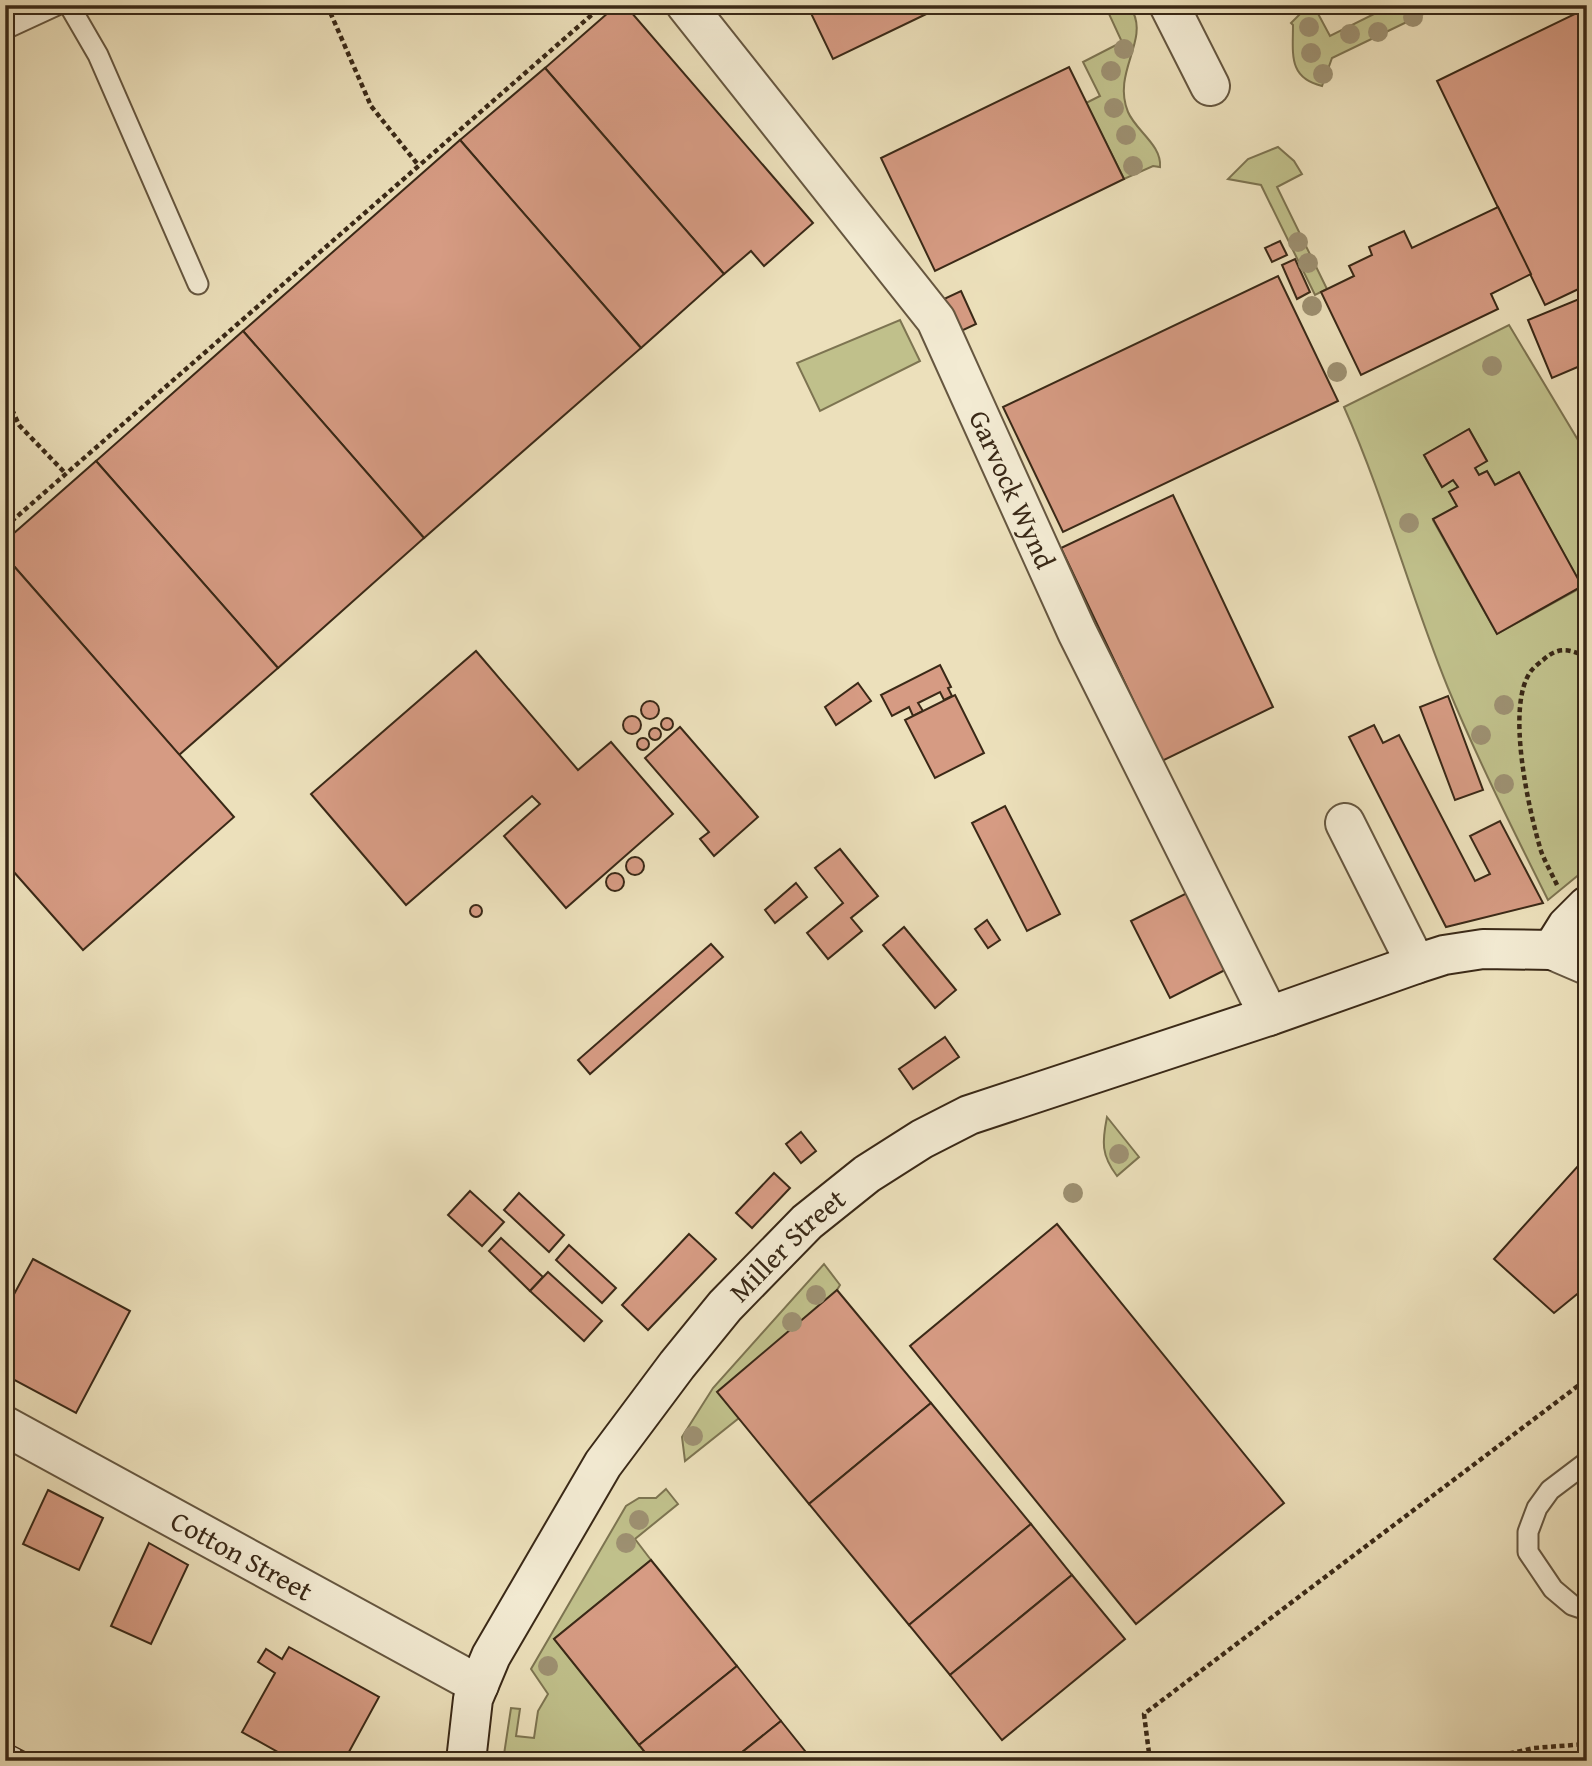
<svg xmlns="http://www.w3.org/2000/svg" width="1592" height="1766" font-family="'Gentium Book Plus',serif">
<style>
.green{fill:#c0c08b;stroke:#7d7451;stroke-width:2;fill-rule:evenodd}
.building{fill:#d69b83;stroke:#3a2917;stroke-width:2}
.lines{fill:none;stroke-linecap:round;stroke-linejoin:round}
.lane-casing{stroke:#665740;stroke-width:23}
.street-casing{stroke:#665740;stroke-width:42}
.secondary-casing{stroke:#3a2917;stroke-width:42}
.path{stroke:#3a2917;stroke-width:4.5;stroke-dasharray:5 3.5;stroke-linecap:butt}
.lane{stroke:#f3ebd3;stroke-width:19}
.street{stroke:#f3ebd3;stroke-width:38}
.secondary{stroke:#f3ebd3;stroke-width:38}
.rail-casing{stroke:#3a2917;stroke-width:8}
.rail{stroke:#f3ebd3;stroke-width:5;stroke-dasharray:16;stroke-linecap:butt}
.tree{fill:#9d9071}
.labels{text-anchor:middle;stroke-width:6;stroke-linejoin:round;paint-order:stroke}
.street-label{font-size:28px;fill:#3a2917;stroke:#f3ebd3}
</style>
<rect width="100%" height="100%" fill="#ece0bb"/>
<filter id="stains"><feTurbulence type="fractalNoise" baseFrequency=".00286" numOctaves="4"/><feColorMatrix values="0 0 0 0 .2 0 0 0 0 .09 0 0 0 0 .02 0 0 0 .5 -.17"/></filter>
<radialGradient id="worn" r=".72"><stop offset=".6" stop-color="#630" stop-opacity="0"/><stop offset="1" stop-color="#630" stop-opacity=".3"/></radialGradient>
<g class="green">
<path d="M1392 5H1442L1332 58 1322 86C1288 78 1293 54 1293 25L1291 23 1301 13 1315 8 1330 36Z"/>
<path d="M1120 11 1133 12C1148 42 1112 73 1128 112 1136 131 1162 145 1160 167L1153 166 1124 179 1086 103 1100 96 1083 62 1122 42 1109 14Z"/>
<polygon points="1278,147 1294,161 1302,174 1277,187 1327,289 1315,295 1261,185 1228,179 1248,159"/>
<polygon points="900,320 920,361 820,411 797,363"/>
<path d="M1509 325 1587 455V868L1548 900C1513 830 1478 760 1448 688 1410 595 1385 499 1344 407ZM1469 429 1487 461 1475 468 1479 475 1487 471 1495 485 1519 472 1582 587 1497 634 1433 520 1457 506 1449 492 1458 487 1453 480 1442 487 1424 455Z"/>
<path d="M1107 1117 1139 1157 1117 1176C1101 1155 1102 1142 1107 1117Z"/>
<polygon points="824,1264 840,1285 837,1290 739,1418 685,1461 682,1437 713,1388"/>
<polygon points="666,1489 678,1504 635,1539 651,1560 554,1639 652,1761 503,1761 511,1708 520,1709 516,1736 534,1738 538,1711 548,1694 531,1669 626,1506 639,1498 656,1498"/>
</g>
<g class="building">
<polygon points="617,5 625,5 813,223 764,266 751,251 724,274 545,68"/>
<polygon points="807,5 945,5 833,59"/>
<polygon points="1587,8 1587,285 1545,305 1437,81"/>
<polygon points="1069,67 1124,179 935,271 881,158"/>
<polygon points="545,68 724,274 641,348 460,140"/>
<polygon points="460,140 641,348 424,538 243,331"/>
<polygon points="1498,207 1531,274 1491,294 1498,309 1361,375 1321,292 1354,276 1349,266 1372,255 1369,247 1404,231 1412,248"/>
<polygon points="1280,241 1287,255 1272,262 1265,248"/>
<polygon points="1295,259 1310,292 1297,299 1282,265"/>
<polygon points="1278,276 1338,401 1063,532 1003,407"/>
<polygon points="961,291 976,324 959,332 944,299"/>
<polygon points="1584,297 1587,304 1587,363 1552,378 1528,320"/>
<polygon points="243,331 424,538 278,668 96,461"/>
<polygon points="1469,429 1487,461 1475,468 1479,475 1487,471 1495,485 1519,472 1582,586 1497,634 1433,519 1457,506 1449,492 1458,487 1453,480 1442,487 1424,455"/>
<polygon points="96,461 278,668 179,755 5,556 5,541"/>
<polygon points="1173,495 1273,707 1162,761 1061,548"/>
<polygon points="5,556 234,817 83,950 5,862"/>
<polygon points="476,651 578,770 611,742 673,814 566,908 504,836 540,804 532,796 406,905 311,794"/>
<polygon points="940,665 951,687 948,688 952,696 944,700 940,692 918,703 923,711 913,716 909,707 892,716 881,695"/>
<polygon points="858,683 871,701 836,725 825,707"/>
<polygon points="955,695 984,753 935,778 905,720"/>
<polygon points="1448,696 1483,790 1455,800 1420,707"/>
<circle cx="650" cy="710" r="9"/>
<circle cx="632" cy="725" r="9"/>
<circle cx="667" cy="724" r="6"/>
<polygon points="1374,725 1383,743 1399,735 1475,881 1490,874 1470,836 1500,821 1543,903 1446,927 1349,737"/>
<polygon points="680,727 758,817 714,856 700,839 709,832 645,758"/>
<circle cx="655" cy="734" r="6"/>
<circle cx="643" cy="744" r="6"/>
<polygon points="1005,806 1060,914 1027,931 972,823"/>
<polygon points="840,849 878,896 851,918 862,931 828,959 807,933 843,903 815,868"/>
<circle cx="635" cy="866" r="9"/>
<circle cx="615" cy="882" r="9"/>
<polygon points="796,883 807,897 775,923 765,910"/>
<polygon points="1187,893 1225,970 1170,998 1131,921"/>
<circle cx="476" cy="911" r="6"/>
<polygon points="987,920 1000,940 988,948 975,929"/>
<polygon points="904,927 956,990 935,1008 883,945"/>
<polygon points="711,944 723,957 590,1074 578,1060"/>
<polygon points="945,1037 959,1057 913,1089 899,1069"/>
<polygon points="801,1132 816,1151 801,1163 786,1144"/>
<polygon points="1587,1156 1587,1286 1554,1313 1494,1259"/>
<polygon points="774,1173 790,1188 752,1228 736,1213"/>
<polygon points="470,1191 504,1222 482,1246 448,1215"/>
<polygon points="519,1193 564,1235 549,1252 504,1210"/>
<polygon points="1057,1224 1284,1503 1136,1624 910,1346"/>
<polygon points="689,1234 716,1259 648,1330 622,1305"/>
<polygon points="501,1238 543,1277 530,1291 489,1251"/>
<polygon points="569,1245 616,1288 602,1303 556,1260"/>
<polygon points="33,1259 130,1311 76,1413 5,1375 5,1311"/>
<polygon points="548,1272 602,1321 584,1341 530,1291"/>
<polygon points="837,1290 931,1403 809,1504 717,1392"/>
<polygon points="931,1403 1031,1524 909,1625 809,1504"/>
<polygon points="48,1490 103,1518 79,1570 23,1544"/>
<polygon points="1031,1524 1072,1575 950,1675 909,1625"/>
<polygon points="149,1543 188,1565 151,1644 111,1626"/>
<polygon points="651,1560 737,1666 639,1745 554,1639"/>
<polygon points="1072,1575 1125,1639 1002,1740 950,1675"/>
<polygon points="289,1647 379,1697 344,1761 294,1761 242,1732 275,1673 258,1662 266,1649 282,1659"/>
<polygon points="737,1666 781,1721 731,1761 652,1761 639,1745"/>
<polygon points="781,1721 813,1761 731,1761"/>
</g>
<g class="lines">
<g class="lane-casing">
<g id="lane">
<polyline points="69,5 98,55 198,284"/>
<polyline points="5,29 57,5"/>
<polyline points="1587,1462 1550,1490 1537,1508 1528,1532 1528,1552 1553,1589 1572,1605 1587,1610"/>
</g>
</g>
<g class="street-casing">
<g id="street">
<path id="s1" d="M686 5 936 320 1077 632 1269 1016"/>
<polyline points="1169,5 1210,86"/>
<polyline points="1345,823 1416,964"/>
<polyline points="1552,950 1587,965"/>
<path id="s2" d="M5 1426 479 1685"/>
</g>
</g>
<g class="secondary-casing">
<g id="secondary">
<path id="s3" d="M466 1761 473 1699 491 1656 603 1464 677 1365 725 1306 807 1222 867 1174 922 1139 969 1115 1269 1016 1416 964 1444 955 1483 949 1552 950 1567 926 1587 906"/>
</g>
</g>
<g class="path">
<polyline points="327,5 371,106 419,166"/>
<polyline points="5,394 19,425 66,474"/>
<polyline points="5,527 603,5"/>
<path d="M1557 885C1552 874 1545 862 1541 851 1529 811 1505 706 1531 671 1534 667 1539 663 1543 660 1558 646 1570 649 1587 657"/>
<polyline points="1150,1761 1144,1714 1587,1379"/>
<polyline points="1476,1761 1534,1748 1587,1744"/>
</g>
<use href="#lane" class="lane"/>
<use href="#street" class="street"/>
<use href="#secondary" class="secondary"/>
<g class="rail-casing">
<polyline id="rail" points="5,1745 36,1761"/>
</g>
<use href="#rail" class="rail"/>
</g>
<g class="tree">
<circle cx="1413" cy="17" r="10"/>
<circle cx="1309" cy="27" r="10"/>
<circle cx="1378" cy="32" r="10"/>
<circle cx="1350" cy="34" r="10"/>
<circle cx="1124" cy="49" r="10"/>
<circle cx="1311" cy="53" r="10"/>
<circle cx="1111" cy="71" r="10"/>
<circle cx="1323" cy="74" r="10"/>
<circle cx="1114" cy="108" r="10"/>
<circle cx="1126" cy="135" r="10"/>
<circle cx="1133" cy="166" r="10"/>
<circle cx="1298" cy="242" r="10"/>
<circle cx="1308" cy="263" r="10"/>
<circle cx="1312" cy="306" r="10"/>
<circle cx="1492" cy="366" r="10"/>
<circle cx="1337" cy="372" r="10"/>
<circle cx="1409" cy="523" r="10"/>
<circle cx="1504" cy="705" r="10"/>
<circle cx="1481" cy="735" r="10"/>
<circle cx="1504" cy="784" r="10"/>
<circle cx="1119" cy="1154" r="10"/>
<circle cx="1073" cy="1193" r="10"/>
<circle cx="816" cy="1295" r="10"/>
<circle cx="792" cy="1322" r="10"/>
<circle cx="693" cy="1436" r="10"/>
<circle cx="639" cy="1520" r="10"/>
<circle cx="626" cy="1543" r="10"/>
<circle cx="548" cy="1666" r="10"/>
</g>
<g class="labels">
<g class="street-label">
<text dy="10" stroke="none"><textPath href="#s1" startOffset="588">Garvock Wynd</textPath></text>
<text dy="10" stroke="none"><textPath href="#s3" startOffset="618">Miller Street</textPath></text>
<text dy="10" stroke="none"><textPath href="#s2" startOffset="270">Cotton Street</textPath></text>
</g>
</g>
<rect width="1592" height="1766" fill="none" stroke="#ece0bb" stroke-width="28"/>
<rect x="7" y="7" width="1578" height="1752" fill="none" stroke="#3a2917" stroke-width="3.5"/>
<rect x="14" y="14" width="1564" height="1738" fill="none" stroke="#3a2917" stroke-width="2"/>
<rect width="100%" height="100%" filter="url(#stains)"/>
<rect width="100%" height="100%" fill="url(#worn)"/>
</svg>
